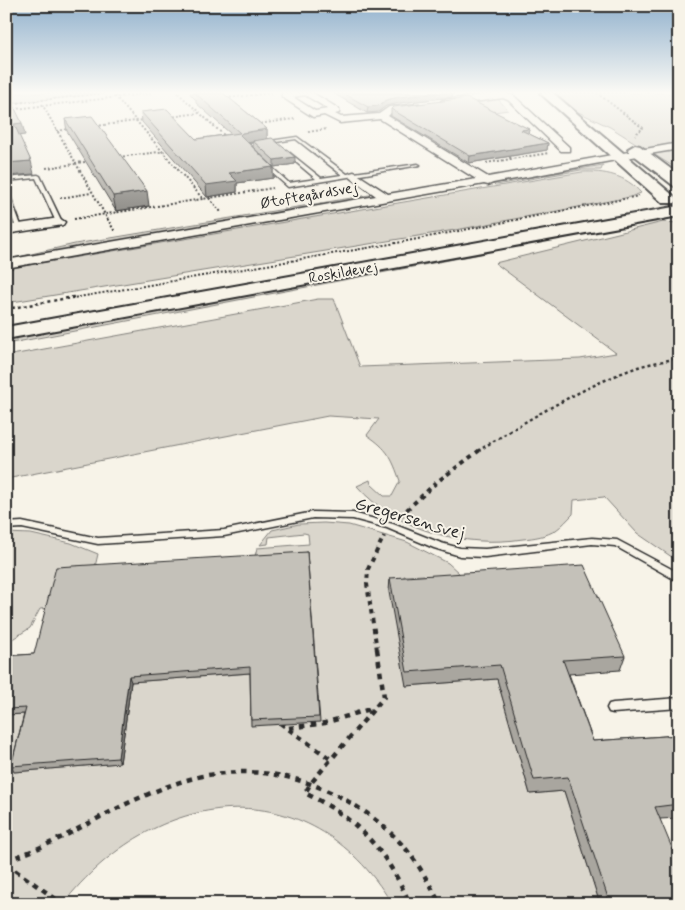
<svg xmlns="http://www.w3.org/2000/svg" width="685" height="910" font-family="Mynerve,sans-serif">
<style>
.green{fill:#dad6cc;stroke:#82807c}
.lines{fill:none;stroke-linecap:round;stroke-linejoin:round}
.lane-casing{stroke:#2b2b2b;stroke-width:3}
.street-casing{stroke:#2b2b2b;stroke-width:3}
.secondary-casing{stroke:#2b2b2b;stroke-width:4}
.path-far3{stroke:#2b2b2b;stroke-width:2;stroke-dasharray:2 2;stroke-linecap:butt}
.path-far2{stroke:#2b2b2b;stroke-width:2.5;stroke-dasharray:3 3;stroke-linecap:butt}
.path-far1{stroke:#2b2b2b;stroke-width:4;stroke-dasharray:4.5 4.5;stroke-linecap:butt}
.path{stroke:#2b2b2b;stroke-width:4.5;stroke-dasharray:5.5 5.5;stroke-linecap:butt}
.lane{fill:#f7f3e8;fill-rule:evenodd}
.street{fill:#f7f3e8;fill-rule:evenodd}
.secondary{fill:#f7f3e8;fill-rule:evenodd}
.wall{fill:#a9a69f;stroke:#2b2b2b}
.shaded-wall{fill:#898782;stroke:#2b2b2b}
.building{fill:#c4c1b9;stroke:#2b2b2b}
.labels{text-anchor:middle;stroke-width:4;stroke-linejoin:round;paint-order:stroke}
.far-street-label{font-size:15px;fill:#2b2b2b;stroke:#f7f3e8}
.street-label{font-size:18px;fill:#2b2b2b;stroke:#f7f3e8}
</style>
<rect width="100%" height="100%" fill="#f7f3e8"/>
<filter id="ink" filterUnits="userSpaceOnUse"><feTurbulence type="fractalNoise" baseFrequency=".02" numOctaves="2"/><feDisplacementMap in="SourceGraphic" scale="10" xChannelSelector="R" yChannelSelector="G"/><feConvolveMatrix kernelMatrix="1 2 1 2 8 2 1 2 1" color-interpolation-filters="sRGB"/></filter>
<g filter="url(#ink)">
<g class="green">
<polygon points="6,93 103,93 6,104"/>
<polygon points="550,93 679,93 679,170 610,127 574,110"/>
<polygon points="497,98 508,110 403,125 389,118 390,115 394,113"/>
<polygon points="603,165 601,170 581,170 496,185 492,184"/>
<path d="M582 172C604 171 626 175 641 193L630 197 573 208 461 229 6 303V269Z"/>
<polygon points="369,195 371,196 316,208 9,259 75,244"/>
<path d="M663 222 679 223V562L637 533 604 497 574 500 573 514C568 519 562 526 556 530 547 536 534 538 523 539 465 548 396 531 357 486L370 480 371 484 384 496H392L400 481C392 458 388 449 367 435L379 419 328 416 6 479V356L318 299H334L360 367 580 359 616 353 495 263Z"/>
<polygon points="485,252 486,253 6,344 6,338 455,256"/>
<path d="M324 523 349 525 407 542 448 563 459 573 467 587 428 589 424 575 404 576 406 591V686L497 679 530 794 564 791 600 904H392C309 766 154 787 63 904H6V715L28 714 14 772 119 763 131 682 251 673 254 560 257 548 309 544 308 534 304 533 269 537 268 544 260 545 272 530 299 524Z"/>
<polygon points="6,533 31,534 71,543 98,554 94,571 49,608 40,609 30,628 6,643"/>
</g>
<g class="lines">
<g class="lane-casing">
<g id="lane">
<polygon points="297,137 347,174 418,164 420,165 288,187 262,164 262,162 266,162 289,183 316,179 284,152 284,151 286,150 321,178 342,175 296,139 249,146 251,149 249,150 243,145"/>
<polygon points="38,175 40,176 62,222 61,223 56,222 36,178 6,181 6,178"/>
<polygon points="6,191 9,193 22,228 21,229 16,228 6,201"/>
<polygon points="313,512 353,513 393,524 441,543 460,548 485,549 592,538 617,540 679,573 679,582 615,546 592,544 485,557 460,556 434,548 387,528 353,519 313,518 224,536 98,544 22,528 6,529 6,523 22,522 98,538 224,530"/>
<polygon points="679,698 679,708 613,713 609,712 607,708 609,704 613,703"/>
</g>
</g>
<g class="street-casing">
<g id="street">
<path d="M282 93H313L339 109V113L335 114 341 117 379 114 389 107 419 104V108L392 112 388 116 488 177 679 143V149C617 159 555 172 493 183L488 185 484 184 6 268V260L376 196 350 177 349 175 350 173 354 172 388 194 476 179 380 119 340 123 324 115 313 117 282 97ZM305 95 328 109 315 111 293 97Z"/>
<polygon points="496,93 506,93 514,96 569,147 569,151 561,151 508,100 503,98 443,106 439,103 443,100"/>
<polygon points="59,218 65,222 63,225 6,234 6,226"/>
</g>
</g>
<g class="secondary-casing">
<g id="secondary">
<polygon points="540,93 553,93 675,197 677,200 675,203 663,203"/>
<polygon points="635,145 640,146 679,175 679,188 674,186 630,152 628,149"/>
<polygon points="679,206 679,216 6,339 6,327"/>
</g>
</g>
<g class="path-far3">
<polyline points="178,93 227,138"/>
<polyline points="597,93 643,128 635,135"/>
<polyline points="115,96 203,199"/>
<polyline points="226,98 271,93"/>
<polyline points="6,104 106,93"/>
<polyline points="42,104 115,232"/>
<polyline points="6,110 153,93"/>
<polyline points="170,117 199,113"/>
<polyline points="257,124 295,119"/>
<polyline points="96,126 144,120"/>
<polyline points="57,131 70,129"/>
<polyline points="308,132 327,129"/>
<polyline points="506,155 512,159"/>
<polyline points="119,157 167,151"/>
<polyline points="75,163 85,162"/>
<polyline points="486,163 549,153"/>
<polyline points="46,168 75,164"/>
<polyline points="60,198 91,193"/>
<polyline points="209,198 221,212"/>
<polyline points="74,219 273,188"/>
<polyline points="67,299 402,242 639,196"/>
</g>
<g class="path-far2">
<polyline points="6,309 74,297"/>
<path d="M478 451C525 421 586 385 638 367 651 363 665 361 679 358"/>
</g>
<g class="path-far1">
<polyline points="400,516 438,481 480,450"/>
<polyline points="377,650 367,584 368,569 384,536"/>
</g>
<g class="path">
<path d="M377 649 384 697 311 783 305 793C358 819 386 850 410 904"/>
<polyline points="6,721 8,715"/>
<polyline points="280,723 332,760"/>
<polyline points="289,728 325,723 373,708"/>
<path d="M6 860C57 845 96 816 144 796 169 785 196 775 224 773 292 766 362 798 406 849 420 866 430 885 440 904"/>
<polyline points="6,864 63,904"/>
</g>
<use href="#lane" class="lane"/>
<use href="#street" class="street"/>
<use href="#secondary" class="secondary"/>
</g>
<g class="wall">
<polygon points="190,93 223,93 267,129 267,139 295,164 274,167 253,147 253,142 248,142 273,167 273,178 237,183 237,192 207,197 142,122 141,112 196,139 231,134 196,103 196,100 191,95"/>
<polygon points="333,93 453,93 452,97 399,103 386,106 378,112 367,113"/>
<polygon points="391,109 529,129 529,134 548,143 547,150 469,163 391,116"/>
<polygon points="65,119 149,206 116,211 67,131"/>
<polygon points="307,552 320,722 251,726 250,673 131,682 120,763 14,772 11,766 24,714 6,715 6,656 34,654"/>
<polygon points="390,578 625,656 620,670 569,674 593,741 679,735 679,818 660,819 679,904 600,904 564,791 530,794 497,679 406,686 389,592"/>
</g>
<g class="shaded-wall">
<polygon points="437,93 453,93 452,97 399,103 386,106 378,112 367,113 368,107 386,100 399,97"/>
<polygon points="22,123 25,135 17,136 14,124"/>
<polygon points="267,129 267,140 253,141 253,142 243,143 240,135 242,133"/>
<polygon points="529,129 528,135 521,130"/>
<polygon points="548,143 547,150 469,163 470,156"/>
<polygon points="295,157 295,164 274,167 274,160"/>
<polygon points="31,161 34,174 6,176 6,163"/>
<polygon points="273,167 273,178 237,183 237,192 207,197 206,185 229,173"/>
<polygon points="147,191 149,206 116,211 113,196"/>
<polygon points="129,676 131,682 120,763 118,758"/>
</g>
<g class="building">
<polygon points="195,93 223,93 267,129 242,133 240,135 273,167 229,173 237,181 206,185 141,112 167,109 196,139 240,133"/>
<polygon points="343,93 437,93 399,97 386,100 378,106 368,107"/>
<polygon points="10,98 22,123 14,124 31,161 6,163 6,99"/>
<polygon points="467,98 529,129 521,130 548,143 470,156 391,109 393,107"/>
<polygon points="92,116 147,191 113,196 65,119"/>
<polygon points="272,138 295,157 274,160 253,141"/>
<polygon points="307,552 319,717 251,720 250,667 129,676 118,758 11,766 26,708 6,709 6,656 34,654 56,567"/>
<polygon points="584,565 625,656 563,660 593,741 679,735 679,804 655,807 679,865 679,904 610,904 568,777 534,780 500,665 407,672 390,578"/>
</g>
</g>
<linearGradient id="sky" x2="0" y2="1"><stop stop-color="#91b1cd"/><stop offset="0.42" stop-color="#fbfaf5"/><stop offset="1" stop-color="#fbfaf5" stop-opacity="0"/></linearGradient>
<rect width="685" height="220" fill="url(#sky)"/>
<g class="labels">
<g class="far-street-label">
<text transform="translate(309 195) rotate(-10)" y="5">Øtoftegårdsvej</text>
<text transform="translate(343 272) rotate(-10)" y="5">Roskildevej</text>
</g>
<g class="street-label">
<text transform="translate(410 518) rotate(16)" y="6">Gregersensvej</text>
</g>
</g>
<rect width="685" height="910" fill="none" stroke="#f7f3e8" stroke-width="25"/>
<rect x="12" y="12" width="660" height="885" fill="none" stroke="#2b2b2b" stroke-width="2" filter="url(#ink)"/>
</svg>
